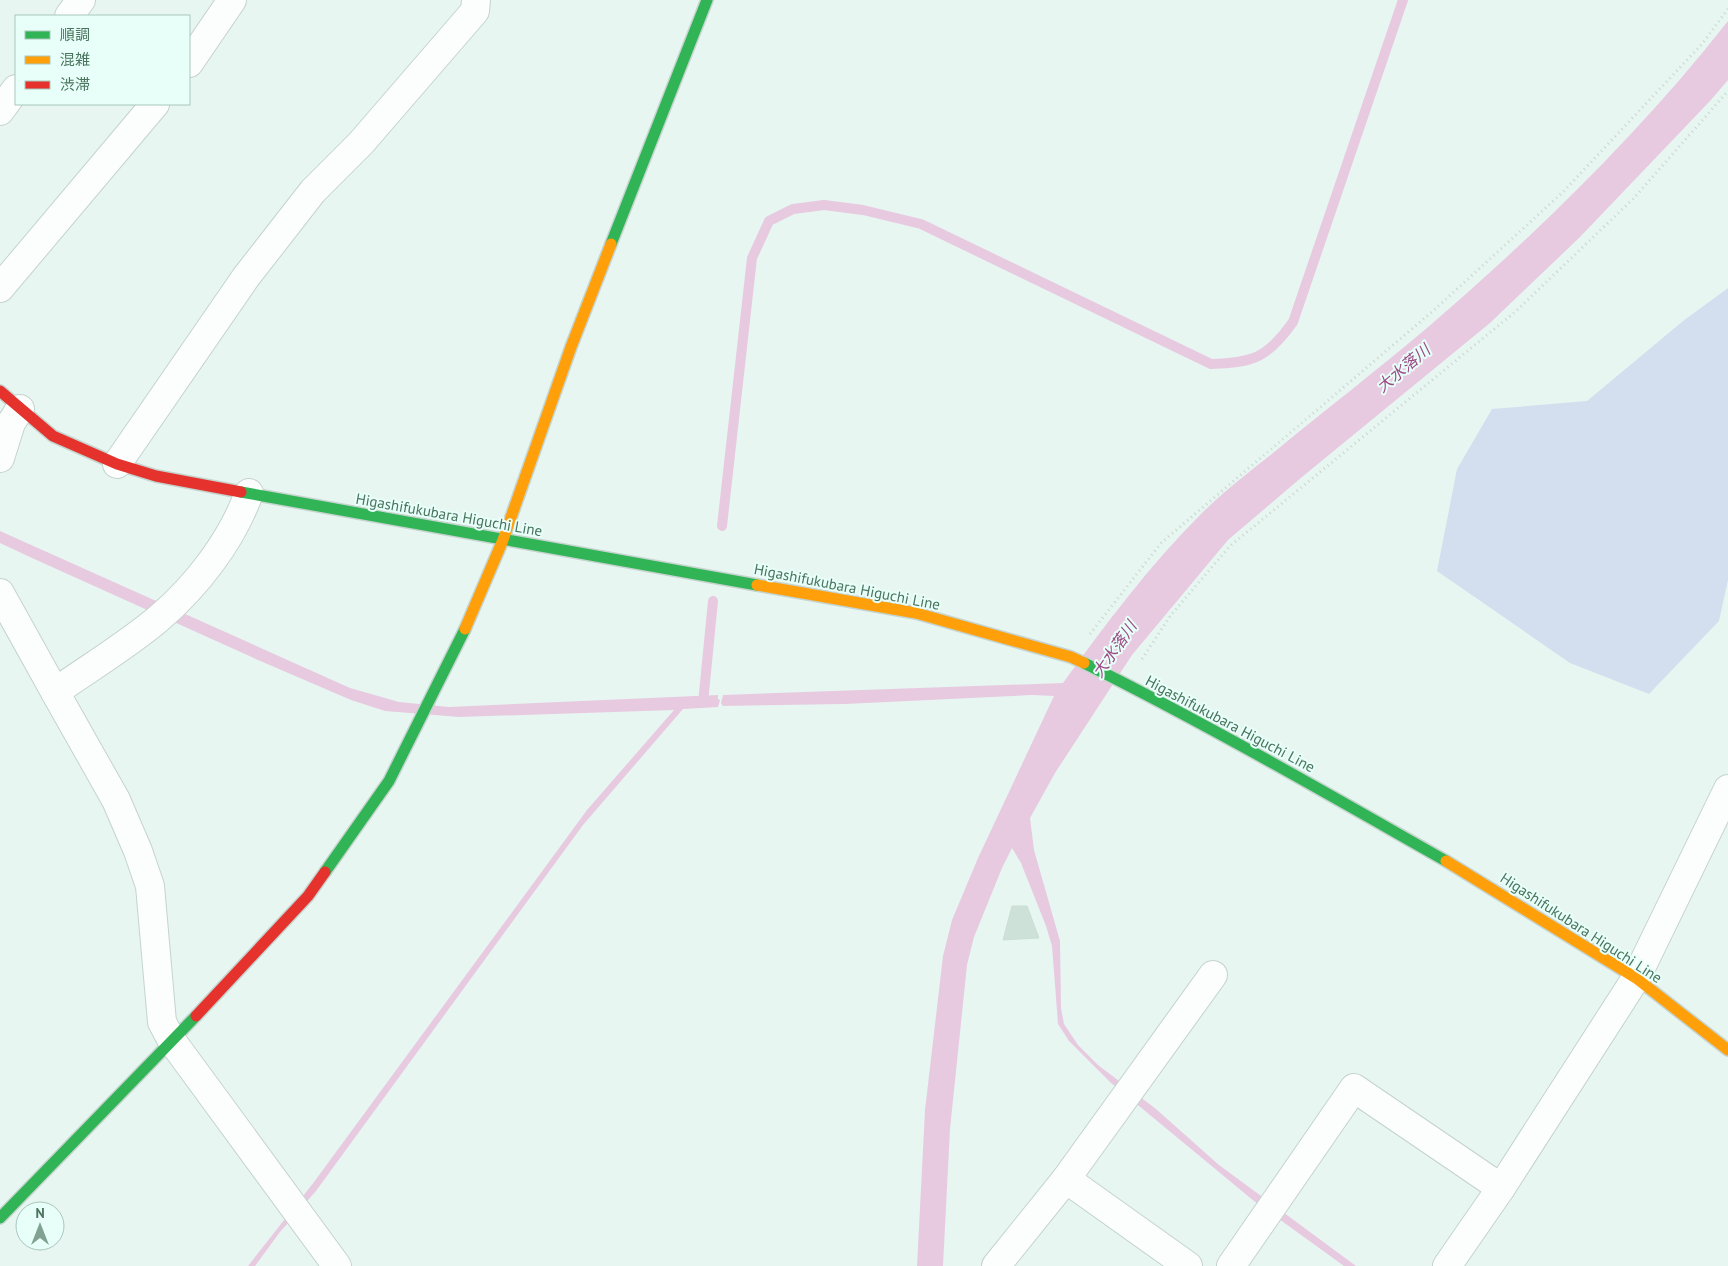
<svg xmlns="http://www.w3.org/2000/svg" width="1728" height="1266" font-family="'PT Sans','Noto Sans JP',sans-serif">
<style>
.green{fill:#d3dfee}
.water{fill:#e7cae0}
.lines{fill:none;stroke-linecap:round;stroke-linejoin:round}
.stream{stroke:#e7cae0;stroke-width:10}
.building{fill:#cde1d8;stroke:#cadfd6}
.street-casing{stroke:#c4d3cd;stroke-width:30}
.fast-casing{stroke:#c5d4ce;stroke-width:14}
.slow-casing{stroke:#c5d4ce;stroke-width:14}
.jam-casing{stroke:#c5d4ce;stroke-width:14}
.path{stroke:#c6d6ce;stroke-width:3;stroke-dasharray:1 4;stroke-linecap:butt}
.street{stroke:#fcfefd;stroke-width:28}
.fast{stroke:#30b455;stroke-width:11}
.slow{stroke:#ff9f0a;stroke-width:11}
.jam{stroke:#e5322d;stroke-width:11}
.labels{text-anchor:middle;stroke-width:4;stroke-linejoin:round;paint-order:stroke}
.street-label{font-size:15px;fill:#49745e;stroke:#e8fff9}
.water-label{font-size:16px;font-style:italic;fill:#9d4b85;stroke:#e8fff9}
</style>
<rect width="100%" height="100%" fill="#e8f6f2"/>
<polygon class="green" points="1728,288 1728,580 1719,621 1649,694 1570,663 1437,571 1457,469 1492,409 1587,401 1683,321"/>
<g class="water">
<path d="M1728 21V80L1710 101 1580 237 1490 323 1302 477 1228 540 1132 655 1055 773 1030 818 1034 850 1060 941 1061 1008 1064 1024 1078 1045 1098 1065 1156 1109 1219 1165 1356 1266H1344L1254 1201 1110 1082 1069 1041 1058 1024 1052 946 1046 926 1021 863 1012 848 1002 868 974 937 967 965 950 1129 943 1266H917L925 1110 943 956 952 920 978 858 1054 696 1032 695 845 704 723 706 721 703 723 695 1063 683C1104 626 1150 565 1200 515 1223 492 1248 473 1273 453 1324 411 1376 371 1427 328 1535 235 1640 133 1728 21Z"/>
<polygon points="0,531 350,688 399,702 449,707 718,695 718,699 720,700 718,707 683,709 583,825 316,1191 280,1232 255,1266 248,1266 314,1182 587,810 674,710 459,717 385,711 351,700 258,660 32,558 0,543"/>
</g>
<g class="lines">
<g class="stream">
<path d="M722 526 752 258 769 221 793 209 824 205 863 210 921 224 1211 364C1254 363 1268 357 1293 322L1403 0"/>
<polyline points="703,703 713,601"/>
</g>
</g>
<polygon class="building" points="1012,906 1027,906 1039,938 1003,940"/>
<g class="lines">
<g class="street-casing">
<g id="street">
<polyline points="69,16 81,0"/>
<polyline points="189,63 232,0"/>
<polyline points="0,111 16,89"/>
<polyline points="0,288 155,104"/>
<polyline points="0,458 11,423 20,409"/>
<polyline points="117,464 246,277 313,191 361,143 475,11 476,0"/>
<path d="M0 593 55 692C89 668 126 646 158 619 197 586 232 540 249 493"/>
<polyline points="55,692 116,800 138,851 150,886 162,1022 172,1041 337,1266"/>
<polyline points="996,1266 1066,1179"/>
<polyline points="1188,1266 1066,1179 1213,975"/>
<polyline points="1231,1266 1354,1088 1501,1188"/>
<polyline points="1447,1266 1501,1188 1636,978 1728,789"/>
</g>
</g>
<g class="fast-casing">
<g id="fast">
<polyline points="611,244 707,0"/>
<polyline points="241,492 757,585"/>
<path d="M1084 663C1207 724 1326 793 1446 861"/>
<polyline points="325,872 389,781 465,629"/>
<polyline points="0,1218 196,1016"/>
</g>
</g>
<g class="slow-casing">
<g id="slow">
<polyline points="757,585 916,613 1071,657 1084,663"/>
<polyline points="465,629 503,540 571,347 611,244"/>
<polyline points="1446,861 1636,978 1728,1050"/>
</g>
</g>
<g class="jam-casing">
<g id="jam">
<polyline points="0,391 53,436 117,464 156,476 241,492"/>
<polyline points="196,1016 308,896 325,872"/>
</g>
</g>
<g class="path">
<polyline points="1090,634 1161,543 1433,311 1563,192 1702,44 1728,9"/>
<polyline points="1142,659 1171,615 1230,546 1515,312 1634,198 1728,91"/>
</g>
<use href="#street" class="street"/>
<use href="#fast" class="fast"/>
<use href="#slow" class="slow"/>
<use href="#jam" class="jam"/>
</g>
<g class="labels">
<g class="street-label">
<text transform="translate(449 515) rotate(10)" y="5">Higashifukubara Higuchi Line</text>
<text transform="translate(847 587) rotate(11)" y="5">Higashifukubara Higuchi Line</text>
<text transform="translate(1230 724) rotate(28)" y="5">Higashifukubara Higuchi Line</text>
<text transform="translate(1581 928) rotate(33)" y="5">Higashifukubara Higuchi Line</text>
</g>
<g class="water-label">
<text transform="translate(1403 368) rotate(-40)" y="6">大水落川</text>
<text transform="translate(1114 649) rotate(-55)" y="6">大水落川</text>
</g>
</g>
<rect x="15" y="15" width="175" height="90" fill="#e8fff9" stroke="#a8c7bb"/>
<rect x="25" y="31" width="25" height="8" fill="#30b455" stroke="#a8c7bb"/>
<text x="60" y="40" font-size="15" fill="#49745e">順調</text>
<rect x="25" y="56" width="25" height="8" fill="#ff9f0a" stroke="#a8c7bb"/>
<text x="60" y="65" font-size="15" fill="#49745e">混雑</text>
<rect x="25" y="81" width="25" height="8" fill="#e5322d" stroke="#a8c7bb"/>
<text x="60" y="90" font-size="15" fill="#49745e">渋滞</text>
<g transform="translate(40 1226)"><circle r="24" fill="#e8fff9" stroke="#a8c7bb"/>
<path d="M0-4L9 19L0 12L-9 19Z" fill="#81a292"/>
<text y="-8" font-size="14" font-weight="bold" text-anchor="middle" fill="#49745e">N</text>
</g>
</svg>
